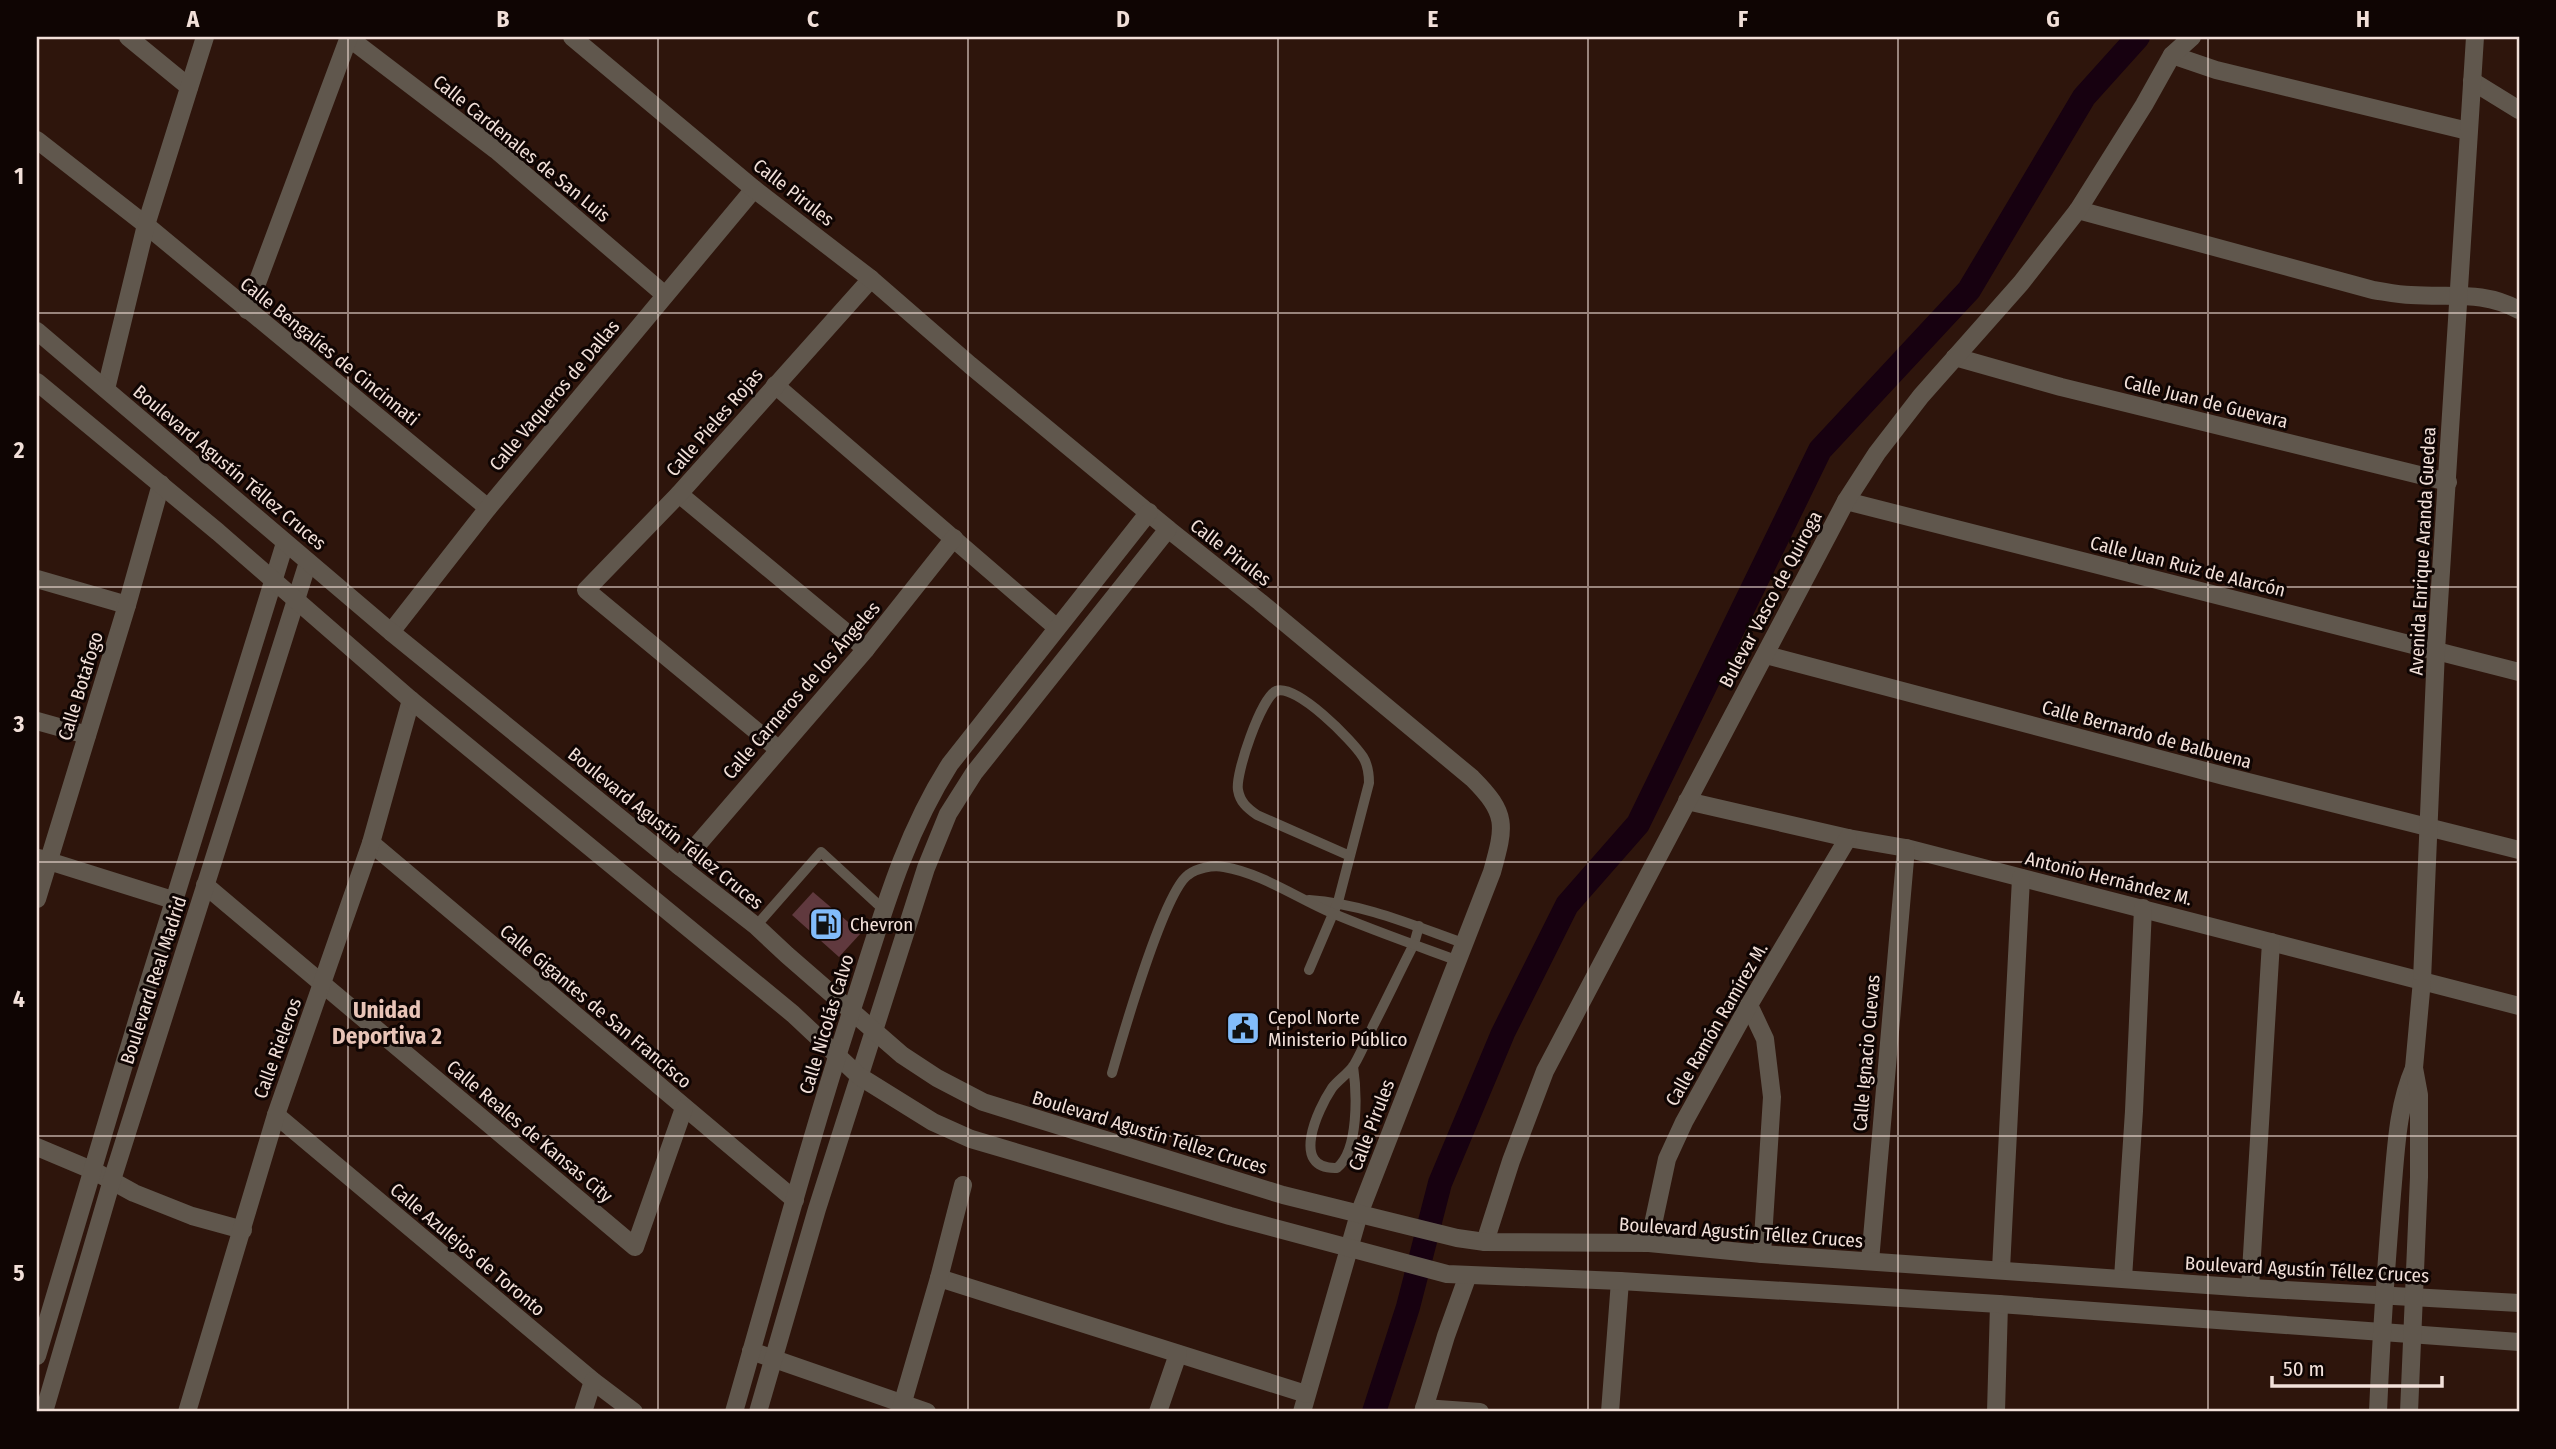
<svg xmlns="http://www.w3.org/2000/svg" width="2556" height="1449" font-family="'Fira Sans Condensed',sans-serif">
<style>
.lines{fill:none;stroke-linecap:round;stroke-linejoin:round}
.canal{stroke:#170110;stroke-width:24}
.building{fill:#60393e}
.service{stroke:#60574d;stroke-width:10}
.minor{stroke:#60574d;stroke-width:18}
.tertiary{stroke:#60574d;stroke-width:18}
.grid{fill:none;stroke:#f2e0d9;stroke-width:2;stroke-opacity:0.55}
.labels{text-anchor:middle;stroke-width:6;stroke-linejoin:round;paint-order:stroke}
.street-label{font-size:19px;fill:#f2e0d9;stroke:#0f0503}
.poi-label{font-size:19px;fill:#f2e0d9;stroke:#0f0503;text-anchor:start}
.quarter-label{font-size:23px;font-weight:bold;fill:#e8c4b7;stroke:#0f0503}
.neatline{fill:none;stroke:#f2e0d9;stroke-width:2.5}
.grid-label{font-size:23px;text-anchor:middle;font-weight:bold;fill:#f2e0d9}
</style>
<rect width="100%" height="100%" fill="#2e150c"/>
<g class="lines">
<polyline class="canal" points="1374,1412 1408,1307 1440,1183 1503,1033 1567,905 1638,824 1820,450 1969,290 2084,97 2138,37"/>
</g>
<polygon class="building" points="813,892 861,933 839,957 792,915"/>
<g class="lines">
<g class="service">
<path d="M1309 900C1364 904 1412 925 1463 943"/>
<polyline points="756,926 821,852 884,910"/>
<path d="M1309 970 1338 902 1369 783C1369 774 1368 765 1363 757 1353 741 1296 683 1276 691 1261 698 1235 774 1238 790 1240 802 1247 808 1257 815L1350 856"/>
<path d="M1353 1066C1357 1093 1359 1150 1337 1168 1289 1170 1318 1109 1332 1088 1338 1080 1348 1074 1354 1065 1361 1053 1367 1039 1373 1026 1387 999 1400 971 1414 944L1419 926"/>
<path d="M1112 1073C1122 1038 1164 892 1188 875 1197 868 1212 865 1224 867 1261 873 1297 898 1332 913 1372 930 1415 945 1456 960"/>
</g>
<g class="minor">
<polyline points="128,37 189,87"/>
<polyline points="349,38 496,150 665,295"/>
<polyline points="2172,55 2216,70 2468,131"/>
<polyline points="2472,81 2519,110"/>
<polyline points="37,140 146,225 488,508"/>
<path d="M2078 210 2373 290C2386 292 2399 295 2411 295 2452 298 2482 290 2519 310"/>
<polyline points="247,310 349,37"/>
<polyline points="1955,357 2061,387 2448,482"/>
<polyline points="775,385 1056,627"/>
<polyline points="106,389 146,225 205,37"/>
<polyline points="679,494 866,649"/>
<polyline points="1846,501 2519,672"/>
<path d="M1168 529 1260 602 1472 778C1508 814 1505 825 1492 872L1359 1214 1302 1412"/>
<polyline points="37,579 127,605"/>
<polyline points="391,632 488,508 754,189"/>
<polyline points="1766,655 2224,776 2519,850"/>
<polyline points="37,721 87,735"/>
<polyline points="778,749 586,590 679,494 871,279"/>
<polyline points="1687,801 1848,838 1906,848 2519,1006"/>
<polyline points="371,843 795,1200"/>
<polyline points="39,858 176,901"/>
<polyline points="679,866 866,649 954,538"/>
<polyline points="205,885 635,1247 684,1108"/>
<polyline points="37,899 127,605 161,484"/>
<polyline points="1749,1005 1765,1039 1772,1097 1762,1254"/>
<polyline points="276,1115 593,1381 634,1412"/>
<polyline points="37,1147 94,1171 134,1193 192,1216 243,1230"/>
<polyline points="1485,1242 1511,1161 1545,1071 1846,501 1877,453 1921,396 2021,283 2078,210 2144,105 2172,55 2192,37"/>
<polyline points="1649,1243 1667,1159 1684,1122 1749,1005 1848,838"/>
<polyline points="1870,1261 1906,848"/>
<polyline points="2001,1269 2021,878"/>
<polyline points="939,1278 1306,1394"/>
<polyline points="2123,1278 2134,1111 2143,908"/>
<polyline points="2250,1288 2271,942"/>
<polyline points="751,1351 927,1412"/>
<polyline points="37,1356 143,1001 285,543"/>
<polyline points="1424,1408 1480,1412"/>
<polyline points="44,1412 112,1180 308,562"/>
<polyline points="187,1412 276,1115 371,843 411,700"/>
<polyline points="583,1412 593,1381"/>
<polyline points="900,1412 939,1278 963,1185"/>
<polyline points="1158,1412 1178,1354"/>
<polyline points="1423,1412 1446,1336 1468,1275"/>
<polyline points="1610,1412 1620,1281"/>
<polyline points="1996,1412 1999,1304"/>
</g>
<g class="tertiary">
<polyline points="572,37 754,189 871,279 970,365 1168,529 974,773 948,814 926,868 817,1209 758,1412"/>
<polyline points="37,331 391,632 679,866 756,926 787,955 902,1055 937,1078 983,1102 1283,1195 1457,1238 1485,1242 1649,1243 1762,1254 2250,1288 2519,1303"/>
<polyline points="37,382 218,532 411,700 793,1014 859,1076 933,1122 971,1139 1230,1216 1447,1274 1620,1281 1999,1304 2519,1342"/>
<path d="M734 1412C774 1273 812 1132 857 994 883 913 904 836 950 764L1149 512"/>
<path d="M2378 1412C2381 1339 2386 1267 2392 1194 2396 1151 2397 1107 2414 1068"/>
<polyline points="2409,1412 2419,1177 2419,1095 2414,1068 2422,980 2436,650 2475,37"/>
</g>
</g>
<path class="grid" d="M348 37V1412M658 37V1412M968 37V1412M1278 37V1412M1588 37V1412M1898 37V1412M2208 37V1412M37 313H2519M37 587H2519M37 862H2519M37 1136H2519"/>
<defs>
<g id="fuel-square" transform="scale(1.75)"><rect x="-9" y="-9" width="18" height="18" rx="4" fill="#82bcfa" stroke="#0f0503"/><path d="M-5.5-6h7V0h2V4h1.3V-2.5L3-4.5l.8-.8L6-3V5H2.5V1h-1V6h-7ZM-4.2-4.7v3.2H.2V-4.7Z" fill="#111"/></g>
<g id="civic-square" transform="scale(1.75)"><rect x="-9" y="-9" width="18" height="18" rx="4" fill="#82bcfa" stroke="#0f0503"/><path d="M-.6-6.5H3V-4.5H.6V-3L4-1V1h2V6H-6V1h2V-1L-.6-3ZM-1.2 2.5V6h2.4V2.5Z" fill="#111"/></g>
</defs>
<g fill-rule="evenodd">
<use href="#fuel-square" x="826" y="924"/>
<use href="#civic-square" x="1243" y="1028"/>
</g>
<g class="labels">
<g class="street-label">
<text transform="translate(522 148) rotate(39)" y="7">Calle Cardenales de San Luis</text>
<text transform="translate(794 192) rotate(38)" y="7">Calle Pirules</text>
<text transform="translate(330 351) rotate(39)" y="7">Calle Bengalíes de Cincinnati</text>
<text transform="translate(554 395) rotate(-50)" y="7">Calle Vaqueros de Dallas</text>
<text transform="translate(2206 401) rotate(14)" y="7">Calle Juan de Guevara</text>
<text transform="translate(714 422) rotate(-49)" y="7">Calle Pieles Rojas</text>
<text transform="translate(230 467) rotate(40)" y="7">Boulevard Agustín Téllez Cruces</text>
<text transform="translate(2422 551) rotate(-87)" y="7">Avenida Enrique Aranda Guedea</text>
<text transform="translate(1231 552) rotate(38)" y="7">Calle Pirules</text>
<text transform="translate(2188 566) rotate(14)" y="7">Calle Juan Ruiz de Alarcón</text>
<text transform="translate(1770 599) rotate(-62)" y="7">Bulevar Vasco de Quiroga</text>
<text transform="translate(80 686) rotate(-73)" y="7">Calle Botafogo</text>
<text transform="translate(801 690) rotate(-49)" y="7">Calle Carneros de los Ángeles</text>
<text transform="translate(2147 734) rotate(15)" y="7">Calle Bernardo de Balbuena</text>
<text transform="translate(666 828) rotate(39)" y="7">Boulevard Agustín Téllez Cruces</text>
<text transform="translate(2109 878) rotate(14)" y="7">Antonio Hernández M.</text>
<text transform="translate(153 980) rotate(-72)" y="7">Boulevard Real Madrid</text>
<text transform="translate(596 1006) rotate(40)" y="7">Calle Gigantes de San Francisco</text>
<text transform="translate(826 1024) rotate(-73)" y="7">Calle Nicolás Calvo</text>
<text transform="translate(1716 1024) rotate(-60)" y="7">Calle Ramón Ramírez M.</text>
<text transform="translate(277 1048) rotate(-70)" y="7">Calle Rieleros</text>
<text transform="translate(1866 1053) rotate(-85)" y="7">Calle Ignacio Cuevas</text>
<text transform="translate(1371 1125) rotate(-69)" y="7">Calle Pirules</text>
<text transform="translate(530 1131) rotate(40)" y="7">Calle Reales de Kansas City</text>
<text transform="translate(1150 1132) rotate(17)" y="7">Boulevard Agustín Téllez Cruces</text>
<text transform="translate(1741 1232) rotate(4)" y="7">Boulevard Agustín Téllez Cruces</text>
<text transform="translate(468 1249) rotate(40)" y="7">Calle Azulejos de Toronto</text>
<text transform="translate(2307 1269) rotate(3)" y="7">Boulevard Agustín Téllez Cruces</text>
</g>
<g class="poi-label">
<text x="850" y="931">Chevron</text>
<text x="1268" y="1024">Cepol Norte<tspan x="1268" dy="22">Ministerio Público</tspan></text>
</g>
<g class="quarter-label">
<text x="387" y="1018">Unidad<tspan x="387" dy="26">Deportiva 2</tspan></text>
</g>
</g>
<rect width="2556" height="1449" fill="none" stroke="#0f0503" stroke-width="77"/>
<path d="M2272 1376v10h170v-10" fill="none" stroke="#f2e0d9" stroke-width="3.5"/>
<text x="2283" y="1376" font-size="21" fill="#f2e0d9" stroke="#0f0503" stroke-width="5" paint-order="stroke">50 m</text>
<rect x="38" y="38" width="2480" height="1372" class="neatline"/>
<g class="grid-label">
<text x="193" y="27">A</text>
<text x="503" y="27">B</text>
<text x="813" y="27">C</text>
<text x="1123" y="27">D</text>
<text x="1433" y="27">E</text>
<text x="1743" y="27">F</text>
<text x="2053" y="27">G</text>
<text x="2363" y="27">H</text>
<text x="19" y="184">1</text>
<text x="19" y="458">2</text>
<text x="19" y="732">3</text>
<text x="19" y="1007">4</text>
<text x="19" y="1281">5</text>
</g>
</svg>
